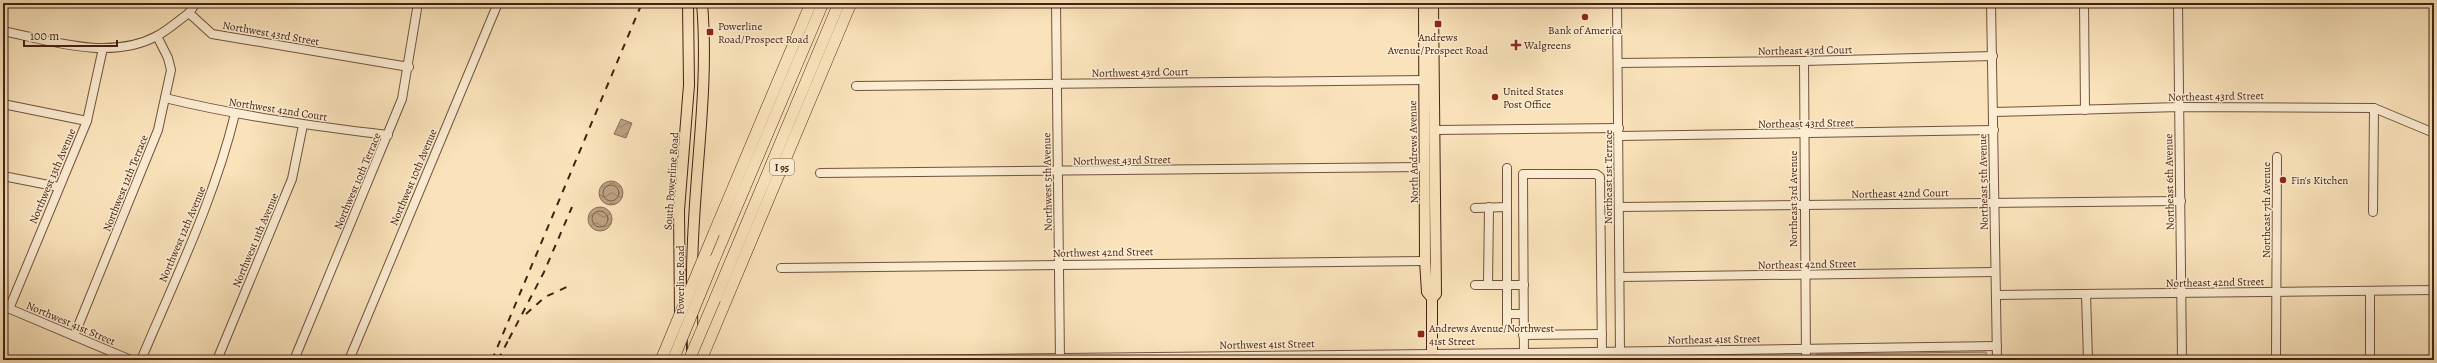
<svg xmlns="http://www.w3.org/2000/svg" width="2437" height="363" font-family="Alegreya,serif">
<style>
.park{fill:#dbc29e;stroke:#907258}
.water{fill:url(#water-waves);stroke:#8c6e56}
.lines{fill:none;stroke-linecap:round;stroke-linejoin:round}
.shore{stroke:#80614a;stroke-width:1}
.canal{stroke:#bca182;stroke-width:7}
.minor-casing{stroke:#72523d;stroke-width:10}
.major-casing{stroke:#442113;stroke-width:12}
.highway-casing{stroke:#442113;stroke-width:12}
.minor{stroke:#fcedd3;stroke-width:8}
.major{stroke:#fae3bb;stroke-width:10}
.highway{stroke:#fae3bb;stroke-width:11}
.rail{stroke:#442113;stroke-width:2;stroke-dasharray:7 7;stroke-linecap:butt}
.highway-bridge-casing{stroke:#442113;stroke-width:12;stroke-linecap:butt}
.highway-bridge{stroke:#fae3bb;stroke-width:11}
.poi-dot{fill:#8f2418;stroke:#fcedd3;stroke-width:1.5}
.labels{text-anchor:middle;stroke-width:3;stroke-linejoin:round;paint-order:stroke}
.shield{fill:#fcedd3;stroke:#7b5e4d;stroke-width:1}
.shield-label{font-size:10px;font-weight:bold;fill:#442113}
.poi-label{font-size:11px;fill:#442113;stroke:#fcedd3;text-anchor:start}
.street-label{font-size:11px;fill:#442113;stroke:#fcedd3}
</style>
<defs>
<pattern id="water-waves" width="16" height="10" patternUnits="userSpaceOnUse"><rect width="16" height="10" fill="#bca182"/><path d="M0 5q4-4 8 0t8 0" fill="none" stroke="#9a8369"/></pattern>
</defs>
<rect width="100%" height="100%" fill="#fae3bb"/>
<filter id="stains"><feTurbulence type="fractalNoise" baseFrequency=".005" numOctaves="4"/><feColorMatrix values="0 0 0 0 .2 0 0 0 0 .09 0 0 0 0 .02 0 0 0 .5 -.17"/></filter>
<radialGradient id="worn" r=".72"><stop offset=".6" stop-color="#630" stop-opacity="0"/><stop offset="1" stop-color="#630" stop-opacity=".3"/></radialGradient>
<polygon class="park" points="1986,352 1987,360 1817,360 1817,354"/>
<g class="water">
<polygon points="621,119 632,123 626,138 614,134"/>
<circle cx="611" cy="193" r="12"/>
<circle cx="600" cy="219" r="12"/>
</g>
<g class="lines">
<g class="shore">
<circle cx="611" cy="193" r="8"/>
<circle cx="600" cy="219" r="8"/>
</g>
<polyline class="canal" points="3,357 10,360"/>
<g class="minor-casing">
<g id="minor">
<polyline points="1056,3 1060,360"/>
<polyline points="1617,3 1620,351"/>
<polyline points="1991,3 1997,360"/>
<polyline points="2084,3 2085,110"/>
<polyline points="2178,3 2182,360"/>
<polyline points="189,13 196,3"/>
<path d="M3 31C51 41 110 61 157 36 168 30 179 20 189 13L212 34 409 67"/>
<polyline points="1804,61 1806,360"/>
<polyline points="1618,63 1804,61 1993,56"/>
<polyline points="856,86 1424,80"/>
<path d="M165 98C239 116 313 126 388 135"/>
<polyline points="3,104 87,121"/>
<polyline points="1993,112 2180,107 2374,108 2434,133"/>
<polyline points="1435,130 1619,128"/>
<polyline points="1619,136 1994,130"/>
<polyline points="1507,168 1507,327"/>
<polyline points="820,173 1425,167"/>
<polyline points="3,176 59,187"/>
<polyline points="1619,207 2181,201"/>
<polyline points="1475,208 1507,207"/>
<polyline points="2373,212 2374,108"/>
<polyline points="781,268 1425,261"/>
<polyline points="1620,277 1995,272"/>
<polyline points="1475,285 1488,285 1489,207"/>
<polyline points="1488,285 1524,285"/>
<polyline points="2370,291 2370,360"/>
<polyline points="2086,294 2088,360"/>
<polyline points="1996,295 2434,290"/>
<polyline points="3,306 131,360"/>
<polyline points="9,309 87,121 103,48"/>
<polyline points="1507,314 1523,314"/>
<polyline points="1523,335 1602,334"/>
<polyline points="74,336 158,130 171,70 168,58 157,36"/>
<path d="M141 360C175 279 214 200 235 114"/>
<polyline points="217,360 292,179 303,125"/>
<polyline points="294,360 402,99 418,3"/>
<polyline points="349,360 498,3"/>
<polyline points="886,360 1524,353 1997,346"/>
<polyline points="1524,360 1523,174 1596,174 1600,177 1602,351"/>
<polyline points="2276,360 2277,157"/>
</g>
</g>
<g class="major-casing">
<g id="major">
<polyline points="1424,3 1425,261 1427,292 1432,298"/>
<path d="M692 284C691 190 710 97 702 3"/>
<polyline points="680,313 679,210 689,85 688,3"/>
<polyline points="692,314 693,350"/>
<polyline points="681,343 681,360"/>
<polyline points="1432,360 1432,298 1436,294 1433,3"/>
</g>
</g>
<g class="highway-casing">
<g id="highway">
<polyline points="714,233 811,3"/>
<polyline points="714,260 823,3"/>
<polyline points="715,299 839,3"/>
<polyline points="701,360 851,3"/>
</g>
</g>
<use href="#minor" class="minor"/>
<use href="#major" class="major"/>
<use href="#highway" class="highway"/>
<g class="rail">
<polyline points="526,314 545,297 569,286"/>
<polyline points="509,339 544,272 572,207"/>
<polyline points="492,360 642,3"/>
<polyline points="498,360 511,335"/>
</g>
<g class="highway-bridge-casing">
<g id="highway-bridge">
<polyline points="661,360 714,233"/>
<polyline points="673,360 714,260"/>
<polyline points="689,360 715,299"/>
</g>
</g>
<use href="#highway-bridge" class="highway-bridge"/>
</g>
<g class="poi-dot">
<circle cx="1585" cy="17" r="4"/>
<rect x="1434" y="20" width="8" height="8" rx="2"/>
<rect x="706" y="28" width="8" height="8" rx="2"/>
<path d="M1514 39h4v4h4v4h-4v4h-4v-4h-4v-4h4z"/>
<circle cx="1495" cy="97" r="4"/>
<circle cx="2283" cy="180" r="4"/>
<rect x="1417" y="330" width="8" height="8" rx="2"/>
</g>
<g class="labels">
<rect class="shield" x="770" y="159" width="24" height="16" rx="3"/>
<g class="shield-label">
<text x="782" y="171">I 95</text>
</g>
<g class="poi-label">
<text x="718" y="30">Powerline<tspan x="718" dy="13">Road/Prospect Road</tspan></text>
<text x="1585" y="34" text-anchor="middle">Bank of America</text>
<text x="1438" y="41" text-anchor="middle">Andrews<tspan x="1438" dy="13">Avenue/Prospect Road</tspan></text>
<text x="1524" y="49">Walgreens</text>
<text x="1503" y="95">United States<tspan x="1503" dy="13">Post Office</tspan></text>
<text x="2291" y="184">Fin's Kitchen</text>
<text x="1429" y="332">Andrews Avenue/Northwest<tspan x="1429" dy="13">41st Street</tspan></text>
</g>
<g class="street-label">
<text transform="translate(271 33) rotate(10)" y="4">Northwest 43rd Street</text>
<text transform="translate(1805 50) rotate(-1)" y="4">Northeast 43rd Court</text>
<text transform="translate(1140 72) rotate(-1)" y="4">Northwest 43rd Court</text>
<text transform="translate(2216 96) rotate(-1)" y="4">Northeast 43rd Street</text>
<text transform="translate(278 109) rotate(9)" y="4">Northwest 42nd Court</text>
<text transform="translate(1806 123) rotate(-1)" y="4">Northeast 43rd Street</text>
<text transform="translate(1413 152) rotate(-91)" y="4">North Andrews Avenue</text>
<text transform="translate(1122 160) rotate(-1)" y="4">Northwest 43rd Street</text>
<text transform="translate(52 176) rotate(-67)" y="4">Northwest 13th Avenue</text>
<text transform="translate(413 177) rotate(-67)" y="4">Northwest 10th Avenue</text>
<text transform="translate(1608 177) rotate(-90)" y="4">Northeast 1st Terrace</text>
<text transform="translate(357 181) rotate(-67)" y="4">Northwest 10th Terrace</text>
<text transform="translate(671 181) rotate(-86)" y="4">South Powerline Road</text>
<text transform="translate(1047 182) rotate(-91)" y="4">Northwest 5th Avenue</text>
<text transform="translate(1983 182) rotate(-91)" y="4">Northeast 5th Avenue</text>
<text transform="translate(2169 182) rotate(-91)" y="4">Northeast 6th Avenue</text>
<text transform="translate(125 183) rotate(-68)" y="4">Northwest 12th Terrace</text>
<text transform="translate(1900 193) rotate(-1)" y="4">Northeast 42nd Court</text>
<text transform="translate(1793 199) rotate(-90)" y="4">Northeast 3rd Avenue</text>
<text transform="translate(2266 210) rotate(-90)" y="4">Northeast 7th Avenue</text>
<text transform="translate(182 234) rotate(-67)" y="4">Northwest 12th Avenue</text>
<text transform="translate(255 240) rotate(-67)" y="4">Northwest 11th Avenue</text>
<text transform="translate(1103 252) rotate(-1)" y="4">Northwest 42nd Street</text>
<text transform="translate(1807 264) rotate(-1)" y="4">Northeast 42nd Street</text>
<text transform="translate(680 280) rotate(-90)" y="4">Powerline Road</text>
<text transform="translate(2215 282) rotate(-1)" y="4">Northeast 42nd Street</text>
<text transform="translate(71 323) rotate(23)" y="4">Northwest 41st Street</text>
<text transform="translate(1714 339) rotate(-1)" y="4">Northeast 41st Street</text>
<text transform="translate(1267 344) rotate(-1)" y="4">Northwest 41st Street</text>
</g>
</g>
<rect width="2437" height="363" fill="none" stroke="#fae3bb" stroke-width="16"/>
<rect x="4" y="4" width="2429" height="355" fill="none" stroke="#442113" stroke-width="2"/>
<rect x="8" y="8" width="2421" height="347" fill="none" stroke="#442113"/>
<path d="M24 40v6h93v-6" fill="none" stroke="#442113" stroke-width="2"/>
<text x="30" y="40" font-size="12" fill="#442113" stroke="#fcedd3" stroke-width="3" paint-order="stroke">100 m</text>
<rect width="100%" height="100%" filter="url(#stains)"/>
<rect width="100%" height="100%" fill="url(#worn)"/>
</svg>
